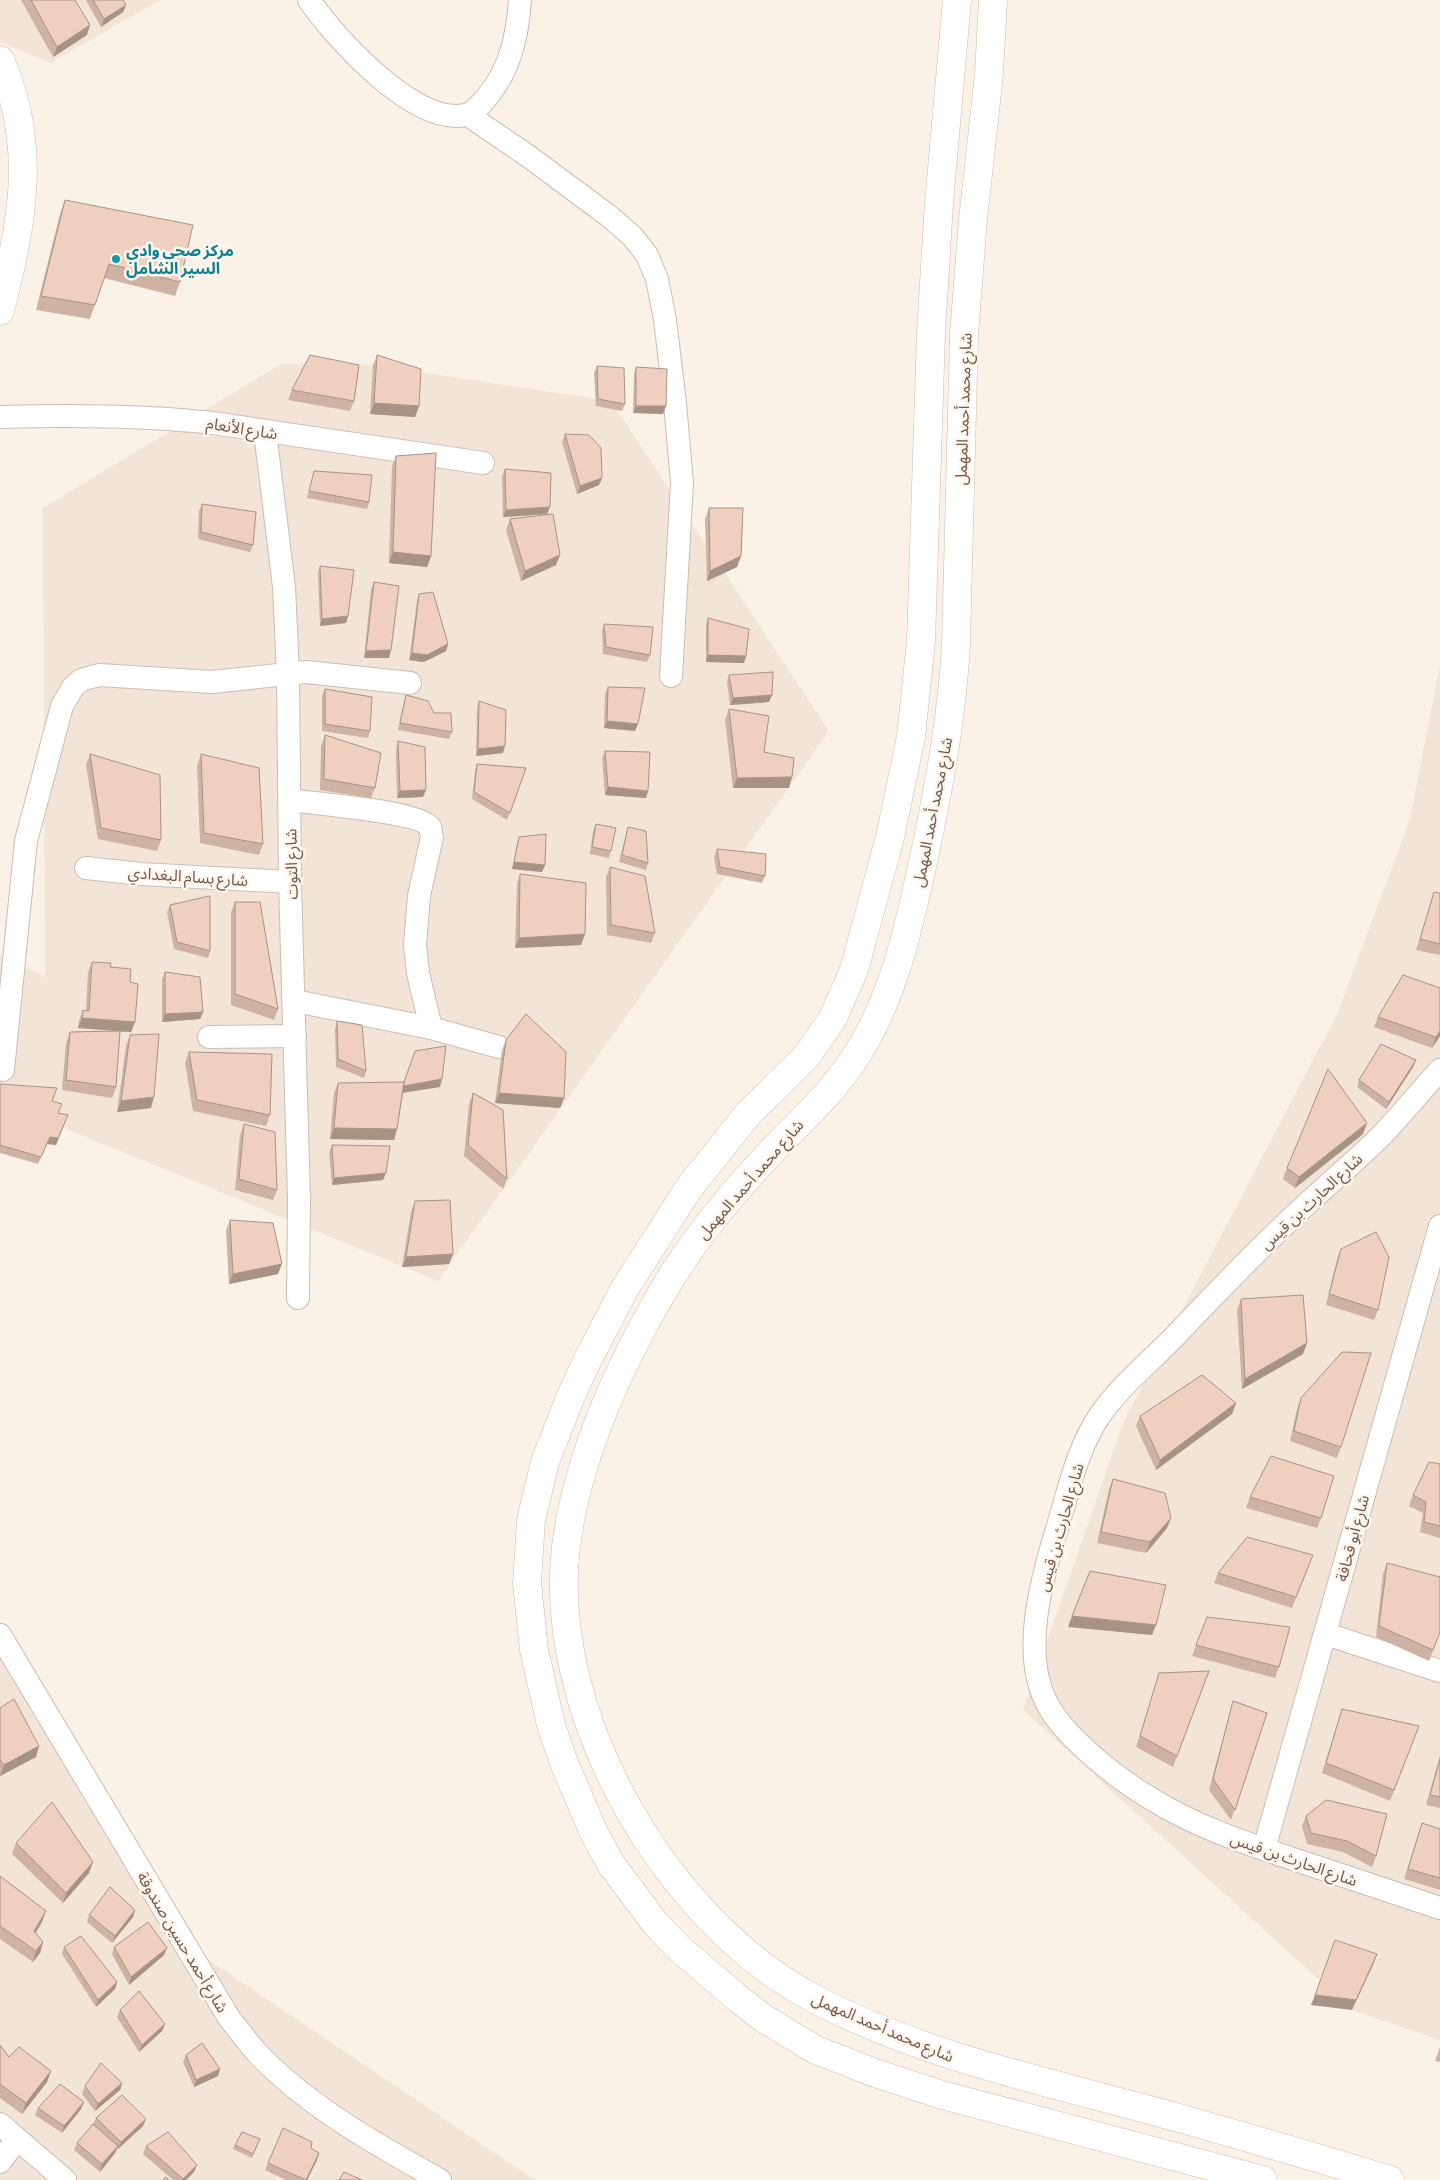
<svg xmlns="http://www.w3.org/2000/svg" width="1440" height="2180" font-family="'Sofia Sans Condensed','Noto Sans Arabic',sans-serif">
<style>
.residential{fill:#f2e4d6}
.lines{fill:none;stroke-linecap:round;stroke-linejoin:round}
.street-casing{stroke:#cebcb1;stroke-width:24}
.secondary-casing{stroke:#d1bbae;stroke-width:29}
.street{stroke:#fff;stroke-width:22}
.secondary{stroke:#fff;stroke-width:28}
.wall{fill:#ceb3a5}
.shaded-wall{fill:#a79286}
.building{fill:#efd0c0;stroke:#a79286}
.culture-dot{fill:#0f9aa8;stroke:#fef6ed;stroke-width:2}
.labels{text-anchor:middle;stroke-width:5;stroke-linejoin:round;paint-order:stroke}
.culture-label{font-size:16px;font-weight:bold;fill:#0d838f;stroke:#fef6ed;text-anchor:start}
.street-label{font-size:16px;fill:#73584d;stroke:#fef6ed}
</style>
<rect width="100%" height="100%" fill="#fbf2e7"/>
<g class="residential">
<polygon points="0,0 160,0 50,63 0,42"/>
<polygon points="281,364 373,365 611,401 829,731 438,1281 64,1128 0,1108 0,955 45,977 43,508"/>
<polygon points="1440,665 1440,2040 1352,2010 1023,1710 1123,1423 1338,1012 1410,819"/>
<polygon points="0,1650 188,1946 535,2180 0,2180"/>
</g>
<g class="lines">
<g class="street-casing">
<g id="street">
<path d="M309 0C335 38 415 126 465 115 474 113 485 100 490 93 511 67 518 32 520 0"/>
<polyline points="468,115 528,156 609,216 632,236 647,255 657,279 665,320 675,403 682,483 671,676"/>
<path d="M0 417C71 415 142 415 213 423L483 463"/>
<polyline points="265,432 284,587 288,673 290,882 299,1199 298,1298"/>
<path d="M290 800C315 804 418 811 430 827L432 837 419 896 415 945 418 973 431 1028"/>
<polyline points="86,868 141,874 290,882"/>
<polyline points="295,1001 431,1028 499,1047"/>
<polyline points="209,1037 295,1036"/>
<polyline points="3,1070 26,841 62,706 73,687 81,680 99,675 212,682 306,672 410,683"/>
<path d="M1440 1070C1420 1092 1402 1114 1382 1135 1354 1163 1323 1188 1295 1215 1254 1253 1215 1294 1177 1334 1151 1361 1121 1385 1100 1415 1078 1447 1069 1489 1058 1525 1042 1578 1019 1656 1049 1707 1068 1740 1118 1779 1150 1798 1196 1827 1248 1844 1299 1861 1346 1877 1393 1892 1440 1908"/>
<polyline points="1326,1634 1440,1671"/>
<path d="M0 1635 229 2018C239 2030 248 2043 258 2054 309 2107 377 2145 440 2180"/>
<polyline points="1264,1849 1440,1226"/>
<polyline points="0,2124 65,2180"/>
<polyline points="0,2162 17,2139"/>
</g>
</g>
<g class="secondary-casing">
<g id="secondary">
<polyline points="957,0 939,203 931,333 921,641 911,737 890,837 854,970 833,1018 806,1057 748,1114 689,1188 625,1288 587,1361 570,1398 545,1462 531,1520 527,1583 534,1650 551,1725 564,1763 594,1833 611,1864 655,1923 680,1949 735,1996 763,2018 816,2050 875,2073 942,2095 1263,2180"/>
<path d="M993 0 989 74 973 220 964 334 956 645C952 715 940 781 926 848 910 922 895 999 852 1062 830 1095 800 1122 773 1150 733 1192 696 1236 666 1286 620 1364 577 1457 566 1547 546 1715 667 1921 813 1998 913 2051 1023 2076 1131 2105 1218 2128 1304 2154 1390 2180"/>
<path d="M0 60C38 146 22 224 0 311"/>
</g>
</g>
<use href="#street" class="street"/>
<use href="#secondary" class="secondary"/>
</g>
<g class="wall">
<polygon points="21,0 75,0 87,35 53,57"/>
<polygon points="86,0 123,0 126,5 123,12 101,27"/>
<polygon points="65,200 180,282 175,296 104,278 90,319 36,310 60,214"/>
<polygon points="377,355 419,406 415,417 370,414 373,365"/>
<polygon points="597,366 625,404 622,411 596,406 594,373"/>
<polygon points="636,367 663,414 633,413 634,374"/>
<polygon points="292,390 354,401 350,411 288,400"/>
<polygon points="565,434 602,478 599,485 577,494 562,442"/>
<polygon points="396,456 431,556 427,567 389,563 392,466"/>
<polygon points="505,469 547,514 503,517 502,476"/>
<polygon points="314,471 369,502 367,509 307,498"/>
<polygon points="202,504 253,545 250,552 198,539 199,511"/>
<polygon points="709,508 741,556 737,567 707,581 705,519"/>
<polygon points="510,519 556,565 521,581 506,530"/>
<polygon points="320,566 348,616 346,623 320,626 318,573"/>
<polygon points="374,582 389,658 364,658 371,589"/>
<polygon points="419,594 448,644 446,651 424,662 409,660 417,601"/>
<polygon points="708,618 746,656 744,663 706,662 706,625"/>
<polygon points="604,624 650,655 647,662 603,654 602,631"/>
<polygon points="729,675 772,695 769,702 730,705 727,682"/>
<polygon points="608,687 635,731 604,728 605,694"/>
<polygon points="325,689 370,731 368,738 322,731 322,696"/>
<polygon points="406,695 434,713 452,732 449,739 398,730 404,702"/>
<polygon points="479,701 503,753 476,756 477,708"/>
<polygon points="729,709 764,752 789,788 733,788 725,720"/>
<polygon points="325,735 375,788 371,798 320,790 321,746"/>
<polygon points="398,741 423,797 397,798 396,749"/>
<polygon points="605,751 648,791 646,798 605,795 602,758"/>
<polygon points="90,754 161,840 157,851 98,839 86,765"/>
<polygon points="201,754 263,844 259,855 200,843 197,765"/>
<polygon points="477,764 526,768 507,820 472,799 475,771"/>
<polygon points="596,824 611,851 609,858 590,854 593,831"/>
<polygon points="628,827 648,863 646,870 619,862 626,834"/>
<polygon points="519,837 545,865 542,872 512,869 517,844"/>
<polygon points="717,849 765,876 762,883 717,874 714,857"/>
<polygon points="610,867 655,933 651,943 607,935 606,877"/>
<polygon points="520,874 585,934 581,945 515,948 517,884"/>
<polygon points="1434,892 1440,893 1440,955 1416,950"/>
<polygon points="235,902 278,1009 274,1020 231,1005 231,913"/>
<polygon points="170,905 210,951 208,958 174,949 167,912"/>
<polygon points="92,962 110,967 130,982 135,1022 131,1032 120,1032 116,1087 112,1098 62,1090 66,1043 70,1032 117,1031 78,1028 79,1021 83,1010 86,1011 88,972"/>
<polygon points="165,972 203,1012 200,1019 162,1022 162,979"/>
<polygon points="1378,1017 1440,1036 1432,1048 1374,1027"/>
<polygon points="337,1021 366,1071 364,1078 336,1067 335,1029"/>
<polygon points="130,1035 151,1108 117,1112 126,1046"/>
<polygon points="506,1040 564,1098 560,1108 495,1103 502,1050"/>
<polygon points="189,1052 270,1115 266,1126 193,1111 185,1063"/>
<polygon points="1416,1060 1413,1067 1386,1109 1357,1087 1359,1080"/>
<polygon points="338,1083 440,1087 403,1093 397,1129 394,1140 330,1139 334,1093"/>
<polygon points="0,1084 52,1101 56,1145 47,1144 38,1164 0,1153"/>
<polygon points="473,1093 507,1179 503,1189 464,1156 469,1104"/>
<polygon points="244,1124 277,1190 273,1200 235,1190 240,1135"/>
<polygon points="1363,1134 1295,1188 1283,1179 1287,1168"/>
<polygon points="332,1145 383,1180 332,1185 329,1152"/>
<polygon points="415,1201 453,1254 449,1264 402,1267 411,1212"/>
<polygon points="230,1220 278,1274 229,1284 226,1231"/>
<polygon points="1341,1249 1378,1310 1374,1320 1326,1305 1337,1259"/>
<polygon points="1241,1299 1307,1343 1303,1354 1242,1389 1237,1310"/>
<polygon points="1301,1398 1341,1447 1337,1458 1290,1441 1297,1409"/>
<polygon points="1236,1403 1232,1414 1156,1470 1136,1426 1140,1416"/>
<polygon points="1440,1464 1440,1538 1420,1532 1423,1513 1409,1506 1413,1495"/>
<polygon points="1113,1479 1167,1528 1146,1553 1097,1543 1109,1489"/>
<polygon points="1250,1497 1321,1518 1317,1528 1246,1508"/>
<polygon points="1387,1563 1440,1632 1429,1661 1376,1637 1383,1574"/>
<polygon points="1309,1566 1292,1608 1214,1583 1218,1573"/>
<polygon points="1196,1645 1279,1667 1275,1678 1192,1656"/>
<polygon points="1209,1671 1173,1767 1136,1747 1159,1673"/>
<polygon points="1233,1701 1267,1713 1231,1820 1209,1790 1230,1712"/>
<polygon points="0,1708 39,1746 36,1757 0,1776"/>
<polygon points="1342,1709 1419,1726 1390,1801 1322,1773"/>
<polygon points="1440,1756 1440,1808 1426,1805"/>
<polygon points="1306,1816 1376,1856 1372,1867 1343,1852 1307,1844 1302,1826"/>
<polygon points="1422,1823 1440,1829 1440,1890 1404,1879"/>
<polygon points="16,1843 89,1873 63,1903 12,1854"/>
<polygon points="0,1876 42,1922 35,1933 43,1942 40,1953 33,1962 0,1939"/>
<polygon points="89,1915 133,1917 112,1943 87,1922"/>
<polygon points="64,1947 117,1982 115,1989 96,2007 62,1954"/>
<polygon points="114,1947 164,1955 129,1985 112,1954"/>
<polygon points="120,2010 165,2024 162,2031 139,2052 117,2017"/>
<polygon points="0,2045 9,2057 51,2071 47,2082 22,2114 0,2098"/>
<polygon points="1440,2047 1440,2062 1435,2061"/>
<polygon points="186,2055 218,2076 194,2087 183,2062"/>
<polygon points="122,2083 120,2090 95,2111 82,2094 85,2086"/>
<polygon points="84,2102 81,2109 62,2133 35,2115 38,2108"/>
<polygon points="96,2118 143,2126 118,2149 117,2148 115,2153 100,2172 74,2150 77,2143 93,2124"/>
<polygon points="260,2139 252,2158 233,2149 235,2145"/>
<polygon points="146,2146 194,2172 186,2180 173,2180 143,2154"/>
<polygon points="311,2148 317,2160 307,2180 286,2180 265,2170 268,2163"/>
</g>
<g class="shaded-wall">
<polygon points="126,5 123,12 101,27 104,19"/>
<polygon points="90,25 87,35 53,57 57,47"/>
<polygon points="374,403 419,406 415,417 370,414"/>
<polygon points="636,406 666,406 663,414 633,413"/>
<polygon points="602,478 599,485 577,494 580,486"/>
<polygon points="550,507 547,514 503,517 506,510"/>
<polygon points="393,552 431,556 427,567 389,563"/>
<polygon points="560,555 556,565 521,581 525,571"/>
<polygon points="741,556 737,567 707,581 710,571"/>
<polygon points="348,616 346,623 320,626 322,619"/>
<polygon points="448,644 446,651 424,662 409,660 412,653"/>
<polygon points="391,650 389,658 364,658 366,651"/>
<polygon points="708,655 746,656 744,663 706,662"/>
<polygon points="772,695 769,702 730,705 733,698"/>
<polygon points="607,721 638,724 635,731 604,728"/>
<polygon points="505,746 503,753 476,756 478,749"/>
<polygon points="792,777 789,788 733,788 737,778"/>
<polygon points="608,787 648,791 646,798 605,795"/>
<polygon points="426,790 423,797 397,798 400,791"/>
<polygon points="514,862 545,865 542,872 512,869"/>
<polygon points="585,934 581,945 515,948 519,938"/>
<polygon points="203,1012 200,1019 162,1022 165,1014"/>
<polygon points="82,1018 135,1022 131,1032 78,1028"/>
<polygon points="1440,1031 1440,1036 1432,1048 1436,1037"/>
<polygon points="1416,1060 1413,1067 1386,1109 1389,1102"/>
<polygon points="442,1079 440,1087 400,1093 403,1086"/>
<polygon points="499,1093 564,1098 560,1108 495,1103"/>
<polygon points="154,1097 151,1108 117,1112 121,1101"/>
<polygon points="68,1115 56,1145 47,1144 38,1164 50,1137"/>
<polygon points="1367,1123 1363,1134 1295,1188 1299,1177"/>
<polygon points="334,1128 397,1129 394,1140 330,1139"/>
<polygon points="386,1173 383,1180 332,1185 334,1178"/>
<polygon points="453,1254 449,1264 402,1267 406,1257"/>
<polygon points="282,1264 278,1274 229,1284 233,1274"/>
<polygon points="1307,1343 1303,1354 1242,1389 1245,1379"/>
<polygon points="1236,1403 1232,1414 1156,1470 1160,1460"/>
<polygon points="1171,1518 1167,1528 1146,1553 1150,1542"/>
<polygon points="1072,1616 1156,1625 1152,1635 1068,1627"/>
<polygon points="39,1746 36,1757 0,1776 4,1765"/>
<polygon points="93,1862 89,1873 63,1903 66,1893"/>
<polygon points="135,1910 133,1917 112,1943 115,1936"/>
<polygon points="46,1911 42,1922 30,1942 34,1931"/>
<polygon points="43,1942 40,1953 33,1962 36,1951"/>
<polygon points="167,1948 164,1955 129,1985 131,1977"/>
<polygon points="1377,1954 1373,1965 1352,2010 1311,2005 1315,1995"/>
<polygon points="117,1982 115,1989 96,2007 98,2000"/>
<polygon points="165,2024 162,2031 139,2052 142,2045"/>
<polygon points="220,2069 218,2076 194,2087 196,2080"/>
<polygon points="51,2071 47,2082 22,2114 26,2103"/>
<polygon points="122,2083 120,2090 95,2111 98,2104"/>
<polygon points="84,2102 81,2109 62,2133 64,2126"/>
<polygon points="146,2119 143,2126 118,2149 121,2142"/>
<polygon points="118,2146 115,2153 100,2172 102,2164"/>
<polygon points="319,2153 317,2160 307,2180 306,2180"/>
<polygon points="197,2165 194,2172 186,2180 182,2180"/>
</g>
<g class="building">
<polygon points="31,0 75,0 90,25 57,47"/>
<polygon points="93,0 123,0 126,5 104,19"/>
<polygon points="65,200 193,225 180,282 109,264 95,305 41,296"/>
<polygon points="310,355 359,365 354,401 292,390"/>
<polygon points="377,355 421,369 419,406 374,403"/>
<polygon points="597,366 624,368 625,404 598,399"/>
<polygon points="636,367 667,369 666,406 636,406"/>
<polygon points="565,434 589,435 601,448 602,478 580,486"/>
<polygon points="436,453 431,556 393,552 396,456"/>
<polygon points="505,469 551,473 550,507 506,510"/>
<polygon points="314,471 372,475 369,502 309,491"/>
<polygon points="202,504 256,512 253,545 201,532"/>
<polygon points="709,508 743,508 741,556 710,571"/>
<polygon points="553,514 560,555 525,571 510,519"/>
<polygon points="320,566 354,570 348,616 322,619"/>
<polygon points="374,582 399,586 391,650 366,651"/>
<polygon points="433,592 448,644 427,655 412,653 419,594"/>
<polygon points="708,618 749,629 746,656 708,655"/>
<polygon points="604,624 653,627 650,655 606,647"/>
<polygon points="773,672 772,695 733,698 729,675"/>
<polygon points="608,687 645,688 638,724 607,721"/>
<polygon points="325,689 372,697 370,731 325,724"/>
<polygon points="406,695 428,701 434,713 451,713 452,732 400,723"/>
<polygon points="479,701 506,710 505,746 478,749"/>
<polygon points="729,709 769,716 764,752 794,758 792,777 737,778"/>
<polygon points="325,735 381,753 375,788 324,779"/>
<polygon points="398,741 425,747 426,790 400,791"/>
<polygon points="605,751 650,752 648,791 608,787"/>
<polygon points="90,754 160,775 161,840 101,828"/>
<polygon points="201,754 259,768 263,844 204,833"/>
<polygon points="477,764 526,768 510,813 474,792"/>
<polygon points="596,824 616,828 611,851 592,847"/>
<polygon points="628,827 646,831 648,863 622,855"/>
<polygon points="546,834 545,865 514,862 519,837"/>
<polygon points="717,849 766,854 765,876 720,867"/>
<polygon points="610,867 645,876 655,933 611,925"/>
<polygon points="520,874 586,883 585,934 519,938"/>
<polygon points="1434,892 1440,893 1440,944 1420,939"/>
<polygon points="210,896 210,951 177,942 170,905"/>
<polygon points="235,902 260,902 278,1009 235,994"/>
<polygon points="92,962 111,963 110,967 131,969 130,982 138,984 135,1022 82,1018 83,1010 89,1011"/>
<polygon points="165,972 200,977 203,1012 165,1014"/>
<polygon points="1403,975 1440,988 1440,1031 1436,1037 1378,1017"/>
<polygon points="526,1014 566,1052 564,1098 499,1093 506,1040"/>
<polygon points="337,1021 362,1025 366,1071 338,1059"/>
<polygon points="120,1031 116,1087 66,1080 70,1032"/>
<polygon points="159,1034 154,1097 121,1101 130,1035"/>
<polygon points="1381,1044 1416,1060 1389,1102 1359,1080"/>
<polygon points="446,1046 442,1079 404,1086 404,1082 415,1051"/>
<polygon points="189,1052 272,1054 270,1115 197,1100"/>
<polygon points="1328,1069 1367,1123 1299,1177 1287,1168"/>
<polygon points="404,1082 397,1129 334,1128 338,1083"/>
<polygon points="0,1084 57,1088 52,1101 62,1104 58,1113 68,1115 58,1138 50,1137 41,1157 0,1145"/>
<polygon points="473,1093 503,1110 507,1179 468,1145"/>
<polygon points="244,1124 275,1132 277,1190 239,1179"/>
<polygon points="332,1145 390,1146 386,1173 334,1178"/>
<polygon points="450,1200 453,1254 406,1257 415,1201"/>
<polygon points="230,1220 273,1223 282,1264 233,1274"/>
<polygon points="1376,1232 1389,1257 1378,1310 1329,1294 1341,1249"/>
<polygon points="1303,1295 1307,1343 1245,1379 1241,1299"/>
<polygon points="1342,1352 1371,1353 1341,1447 1294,1431 1301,1398"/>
<polygon points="1202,1375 1236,1403 1160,1460 1140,1416"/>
<polygon points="1271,1456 1334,1476 1321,1518 1250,1497"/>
<polygon points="1429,1462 1440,1464 1440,1526 1424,1522 1426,1502 1413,1495"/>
<polygon points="1113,1479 1165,1493 1171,1518 1150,1542 1101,1532"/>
<polygon points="1247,1537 1313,1555 1296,1597 1218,1573"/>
<polygon points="1387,1563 1440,1577 1440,1632 1433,1650 1379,1626"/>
<polygon points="1090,1571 1166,1585 1156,1625 1072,1616"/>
<polygon points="1207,1617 1290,1627 1279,1667 1196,1645"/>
<polygon points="1209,1671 1177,1756 1140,1736 1159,1673"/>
<polygon points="14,1699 39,1746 4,1765 0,1760 0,1708"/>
<polygon points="1233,1701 1267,1713 1235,1810 1213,1779"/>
<polygon points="1342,1709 1419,1726 1394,1790 1326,1763"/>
<polygon points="1440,1759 1440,1797 1430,1795"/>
<polygon points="1326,1800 1387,1814 1376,1856 1347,1841 1311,1833 1306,1816"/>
<polygon points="52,1802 93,1862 66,1893 16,1843"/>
<polygon points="1422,1823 1440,1829 1440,1878 1408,1869"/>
<polygon points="0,1876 46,1911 34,1931 43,1942 36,1951 0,1926"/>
<polygon points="110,1887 135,1910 115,1936 89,1915"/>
<polygon points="148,1922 167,1948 131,1977 114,1947"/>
<polygon points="81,1936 117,1982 98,2000 64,1947"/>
<polygon points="1335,1940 1377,1954 1356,2000 1315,1995"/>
<polygon points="139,1991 165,2024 142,2045 120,2010"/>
<polygon points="202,2043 220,2069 196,2080 186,2055"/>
<polygon points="0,2045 9,2057 19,2047 51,2071 26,2103 0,2084"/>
<polygon points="101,2063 122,2083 98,2104 85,2086"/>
<polygon points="60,2084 84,2102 64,2126 38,2108"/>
<polygon points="122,2095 146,2119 121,2142 96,2118"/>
<polygon points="93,2124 118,2146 102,2164 77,2143"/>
<polygon points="283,2128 312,2142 311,2148 319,2153 306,2180 268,2163"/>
<polygon points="168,2132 197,2165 183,2179 146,2146"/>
<polygon points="242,2132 260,2139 253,2154 235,2145"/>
<polygon points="344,2172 362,2180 339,2180"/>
<polygon points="166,2177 169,2180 163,2180"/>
</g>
<circle class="culture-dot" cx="116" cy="259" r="5"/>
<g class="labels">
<g class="culture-label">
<text x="126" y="256">مركز صحي وادي<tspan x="126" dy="18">السير الشامل</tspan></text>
</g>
<g class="street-label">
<text transform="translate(963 409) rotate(-88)" y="6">شارع محمد أحمد المهمل</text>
<text transform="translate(242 428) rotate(9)" y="6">شارع الأنعام</text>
<text transform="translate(932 812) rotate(-79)" y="6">شارع محمد أحمد المهمل</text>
<text transform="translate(291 864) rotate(-91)" y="6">شارع التوت</text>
<text transform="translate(188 876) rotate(4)" y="6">شارع بسام البغدادي</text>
<text transform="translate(750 1179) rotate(-49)" y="6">شارع محمد أحمد المهمل</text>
<text transform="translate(1311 1201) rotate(-43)" y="6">شارع الحارث بن قيس</text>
<text transform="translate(1060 1527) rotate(-74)" y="6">شارع الحارث بن قيس</text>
<text transform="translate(1352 1538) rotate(-75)" y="6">شارع أبو قحافة</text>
<text transform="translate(1294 1859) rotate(19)" y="6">شارع الحارث بن قيس</text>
<text transform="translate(183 1942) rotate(59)" y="6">شارع أحمد حسين صندوقة</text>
<text transform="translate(883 2027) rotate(23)" y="6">شارع محمد أحمد المهمل</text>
</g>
</g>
</svg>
